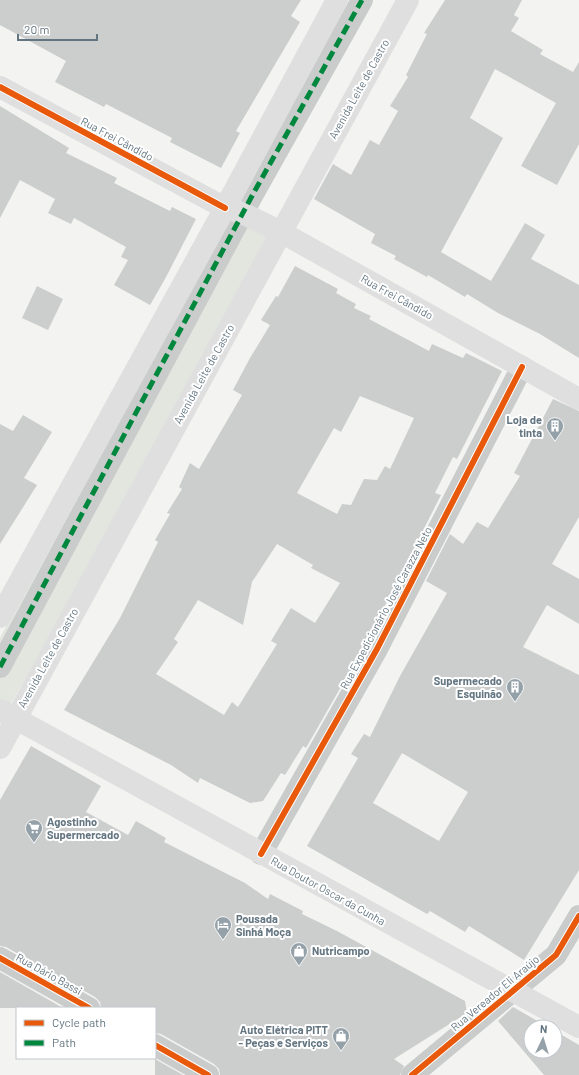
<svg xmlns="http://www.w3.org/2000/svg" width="579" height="1075" font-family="Barlow,sans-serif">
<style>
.green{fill:#e2e6df}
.building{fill:#cccecd;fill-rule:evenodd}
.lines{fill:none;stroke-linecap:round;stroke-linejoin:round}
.street{stroke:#cacccc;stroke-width:22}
.secondary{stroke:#dfdfe0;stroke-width:22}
.primary{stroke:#dfdfe0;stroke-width:22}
.highway{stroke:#dfdfe0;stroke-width:22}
.quiet{stroke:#00873e;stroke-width:5;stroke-dasharray:10 5;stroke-linecap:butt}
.cycleway-casing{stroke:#fff;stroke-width:8}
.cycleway{stroke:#e8590c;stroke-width:6}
.labels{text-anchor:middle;stroke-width:4;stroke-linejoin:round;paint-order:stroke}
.street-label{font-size:11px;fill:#637581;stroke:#fff}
.poi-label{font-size:11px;font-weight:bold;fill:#637581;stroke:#fff;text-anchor:end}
</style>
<rect width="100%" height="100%" fill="#f3f3f1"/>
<polygon class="green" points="225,208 281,232 9,707 0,704 0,638"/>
<g class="building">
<polygon points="0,0 301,0 291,16 300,22 236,131 240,133 221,168 170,142 172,138 106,104 104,107 55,82 66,61 0,25"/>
<polygon points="445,0 522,0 514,15 519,18 511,31 543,50 540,54 573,72 579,62 579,144 557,185 521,166 556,103 495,69 470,118 503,138 441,252 491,281 525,223 545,235 531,259 579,285 579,358 540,334 498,313 467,294 465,297 428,275 427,277 394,259 396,256 371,243 375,234 314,199 333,164 351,175 370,140 379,145 398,111 390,106 408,77 406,75 427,34 424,33"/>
<polygon points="0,106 69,148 66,153 117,178 114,183 170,211 172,207 196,219 165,279 150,305 114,285 128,260 121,257 126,247 74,218 71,224 48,213 55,199 20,180 0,218"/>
<path d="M295 266 338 289 336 293 356 304 354 308 371 316 369 319 429 351 432 344 463 358 466 353 502 371 457 459 453 457 435 493 441 495 366 643 306 748 303 746 285 775 281 773 263 801 250 803 200 778 198 783 171 765 64 710 120 618 158 542 155 540 170 514 167 513 182 489 179 487 190 463 199 469 242 395 233 390 250 358 270 325 261 320 276 296 278 297ZM360 396 414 418 390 469 385 466 377 480 364 479 351 505 342 504 337 514 297 493 334 428 341 432ZM277 544 313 565 311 568 340 583 315 623 291 608 271 641 277 644 238 707 232 702 224 715 156 674 178 642 174 639 198 600 243 625 252 582Z"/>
<polygon points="37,286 63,299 48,330 22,318"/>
<path d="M553 399 579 411V517L552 564 579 579V624L547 605 523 647 579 675V870L524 960 469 926 465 932 430 911 427 914 307 846 358 758 351 754 364 734 370 737 400 676 447 593 426 581 450 534 463 544 477 522 488 528 520 476 514 473ZM402 753 468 792 439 841 373 803Z"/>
<polygon points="23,415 52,432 24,478 37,485 0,544 0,424 13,431"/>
<polygon points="31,746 101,786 86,812 128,835 136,821 166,838 164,842 245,883 268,899 270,894 303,911 302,914 337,931 465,1001 467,1013 394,1059 404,1066 400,1075 220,1075 219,1069 214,1064 161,1034 155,1033 155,1008 101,1008 100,1002 95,997 6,947 0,946 0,800"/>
<polygon points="0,972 63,1008 0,1008"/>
<polygon points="513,1007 548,1027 531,1027 531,1051 555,1051 555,1031 579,1045 579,1075 544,1075 498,1021"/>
<polygon points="155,1059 183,1075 155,1075"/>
</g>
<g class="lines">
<g class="street">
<polyline points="0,667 253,194 362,0"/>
<polyline points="261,854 377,649 522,367"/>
<polyline points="0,958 89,1008"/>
<polyline points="155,1045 208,1075"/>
<polyline points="412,1075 556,955 579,916"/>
</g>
<polyline class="secondary" points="0,87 225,208"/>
<g class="primary">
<polyline points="225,208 242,213 281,232 579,399"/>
<polyline points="0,710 579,1027"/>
</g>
<g class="highway">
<polyline points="0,617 225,208 337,0"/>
<polyline points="0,748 408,0"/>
</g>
<polyline class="quiet" points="0,667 253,194 362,0"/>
<g class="cycleway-casing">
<g id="cycleway">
<polyline points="0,87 225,208"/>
<polyline points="261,854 377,649 522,367"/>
<polyline points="0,958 89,1008"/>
<polyline points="155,1045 208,1075"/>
<polyline points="412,1075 556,955 579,916"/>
</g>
</g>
<use href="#cycleway" class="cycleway"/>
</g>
<defs>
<g id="building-pin" transform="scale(0.9)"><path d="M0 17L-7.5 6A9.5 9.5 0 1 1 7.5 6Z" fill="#95a1a8" stroke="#fff"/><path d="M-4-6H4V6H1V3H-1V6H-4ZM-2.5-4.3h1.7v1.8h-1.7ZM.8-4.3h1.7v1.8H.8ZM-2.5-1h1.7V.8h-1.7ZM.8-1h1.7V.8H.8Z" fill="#fff"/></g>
<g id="supermarket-pin" transform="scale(0.9)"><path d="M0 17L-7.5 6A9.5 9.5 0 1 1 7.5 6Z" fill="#95a1a8" stroke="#fff"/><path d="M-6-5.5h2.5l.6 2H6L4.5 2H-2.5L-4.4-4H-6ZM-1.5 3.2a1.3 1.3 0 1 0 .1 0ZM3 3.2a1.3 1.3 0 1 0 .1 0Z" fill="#fff"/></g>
<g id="hotel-pin" transform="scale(0.9)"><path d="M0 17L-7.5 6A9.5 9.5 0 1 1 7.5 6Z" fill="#95a1a8" stroke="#fff"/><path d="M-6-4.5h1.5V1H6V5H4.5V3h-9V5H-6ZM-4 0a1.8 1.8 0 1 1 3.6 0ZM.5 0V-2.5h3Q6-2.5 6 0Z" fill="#fff"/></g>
<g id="shop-pin" transform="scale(0.9)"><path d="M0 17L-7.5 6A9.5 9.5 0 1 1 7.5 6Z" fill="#95a1a8" stroke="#fff"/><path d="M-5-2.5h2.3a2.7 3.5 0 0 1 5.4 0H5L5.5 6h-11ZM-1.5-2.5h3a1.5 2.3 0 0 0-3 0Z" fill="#fff"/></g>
</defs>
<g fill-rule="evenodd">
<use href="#building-pin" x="555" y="426"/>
<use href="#building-pin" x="515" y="687"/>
<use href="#supermarket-pin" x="34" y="828"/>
<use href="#hotel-pin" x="223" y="925"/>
<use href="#shop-pin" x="299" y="951"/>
<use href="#shop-pin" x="341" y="1036"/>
</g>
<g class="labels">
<g class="street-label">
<text transform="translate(359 89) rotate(-61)" y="4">Avenida Leite de Castro</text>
<text transform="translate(117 139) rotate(28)" y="4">Rua Frei Cândido</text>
<text transform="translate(397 297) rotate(29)" y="4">Rua Frei Cândido</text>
<text transform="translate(204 374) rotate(-61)" y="4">Avenida Leite de Castro</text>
<text transform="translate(386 608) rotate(-62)" y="4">Rua Expedicionário José Carazza Neto</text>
<text transform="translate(48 658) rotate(-61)" y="4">Avenida Leite de Castro</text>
<text transform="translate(328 891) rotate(29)" y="4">Rua Doutor Oscar da Cunha</text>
<text transform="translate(49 974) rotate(29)" y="4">Rua Dário Bassi</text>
<text transform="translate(495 993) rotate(-40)" y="4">Rua Vereador Eli Araújo</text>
</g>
<g class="poi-label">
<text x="542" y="424">Loja de<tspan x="542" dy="13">tinta</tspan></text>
<text x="502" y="685">Supermecado<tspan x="502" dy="13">Esquinão</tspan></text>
<text x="47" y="826" text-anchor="start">Agostinho<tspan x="47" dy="13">Supermercado</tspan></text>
<text x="236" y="923" text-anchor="start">Pousada<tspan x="236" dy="13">Sinhá Moça</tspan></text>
<text x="312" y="955" text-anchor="start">Nutricampo</text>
<text x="328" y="1034">Auto Elétrica PITT<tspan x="328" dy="13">- Peças e Serviços</tspan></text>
</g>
</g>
<rect x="16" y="1007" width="140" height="52" fill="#ffffff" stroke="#c1c8cd"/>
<rect x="24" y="1020" width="20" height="6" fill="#e8590c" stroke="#c1c8cd"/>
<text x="52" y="1027" font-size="12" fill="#637581">Cycle path</text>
<rect x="24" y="1040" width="20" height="6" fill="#00873e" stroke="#c1c8cd"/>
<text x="52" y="1047" font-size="12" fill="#637581">Path</text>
<g transform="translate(543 1039) rotate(4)"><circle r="19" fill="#ffffff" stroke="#c1c8cd"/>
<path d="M0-3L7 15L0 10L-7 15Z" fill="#95a1a8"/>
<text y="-6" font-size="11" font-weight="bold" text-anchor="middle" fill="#637581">N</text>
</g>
<path d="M18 34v6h79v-6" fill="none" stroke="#637581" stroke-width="2"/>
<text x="24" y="34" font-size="12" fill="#637581" stroke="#ffffff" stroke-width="3" paint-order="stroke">20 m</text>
</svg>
